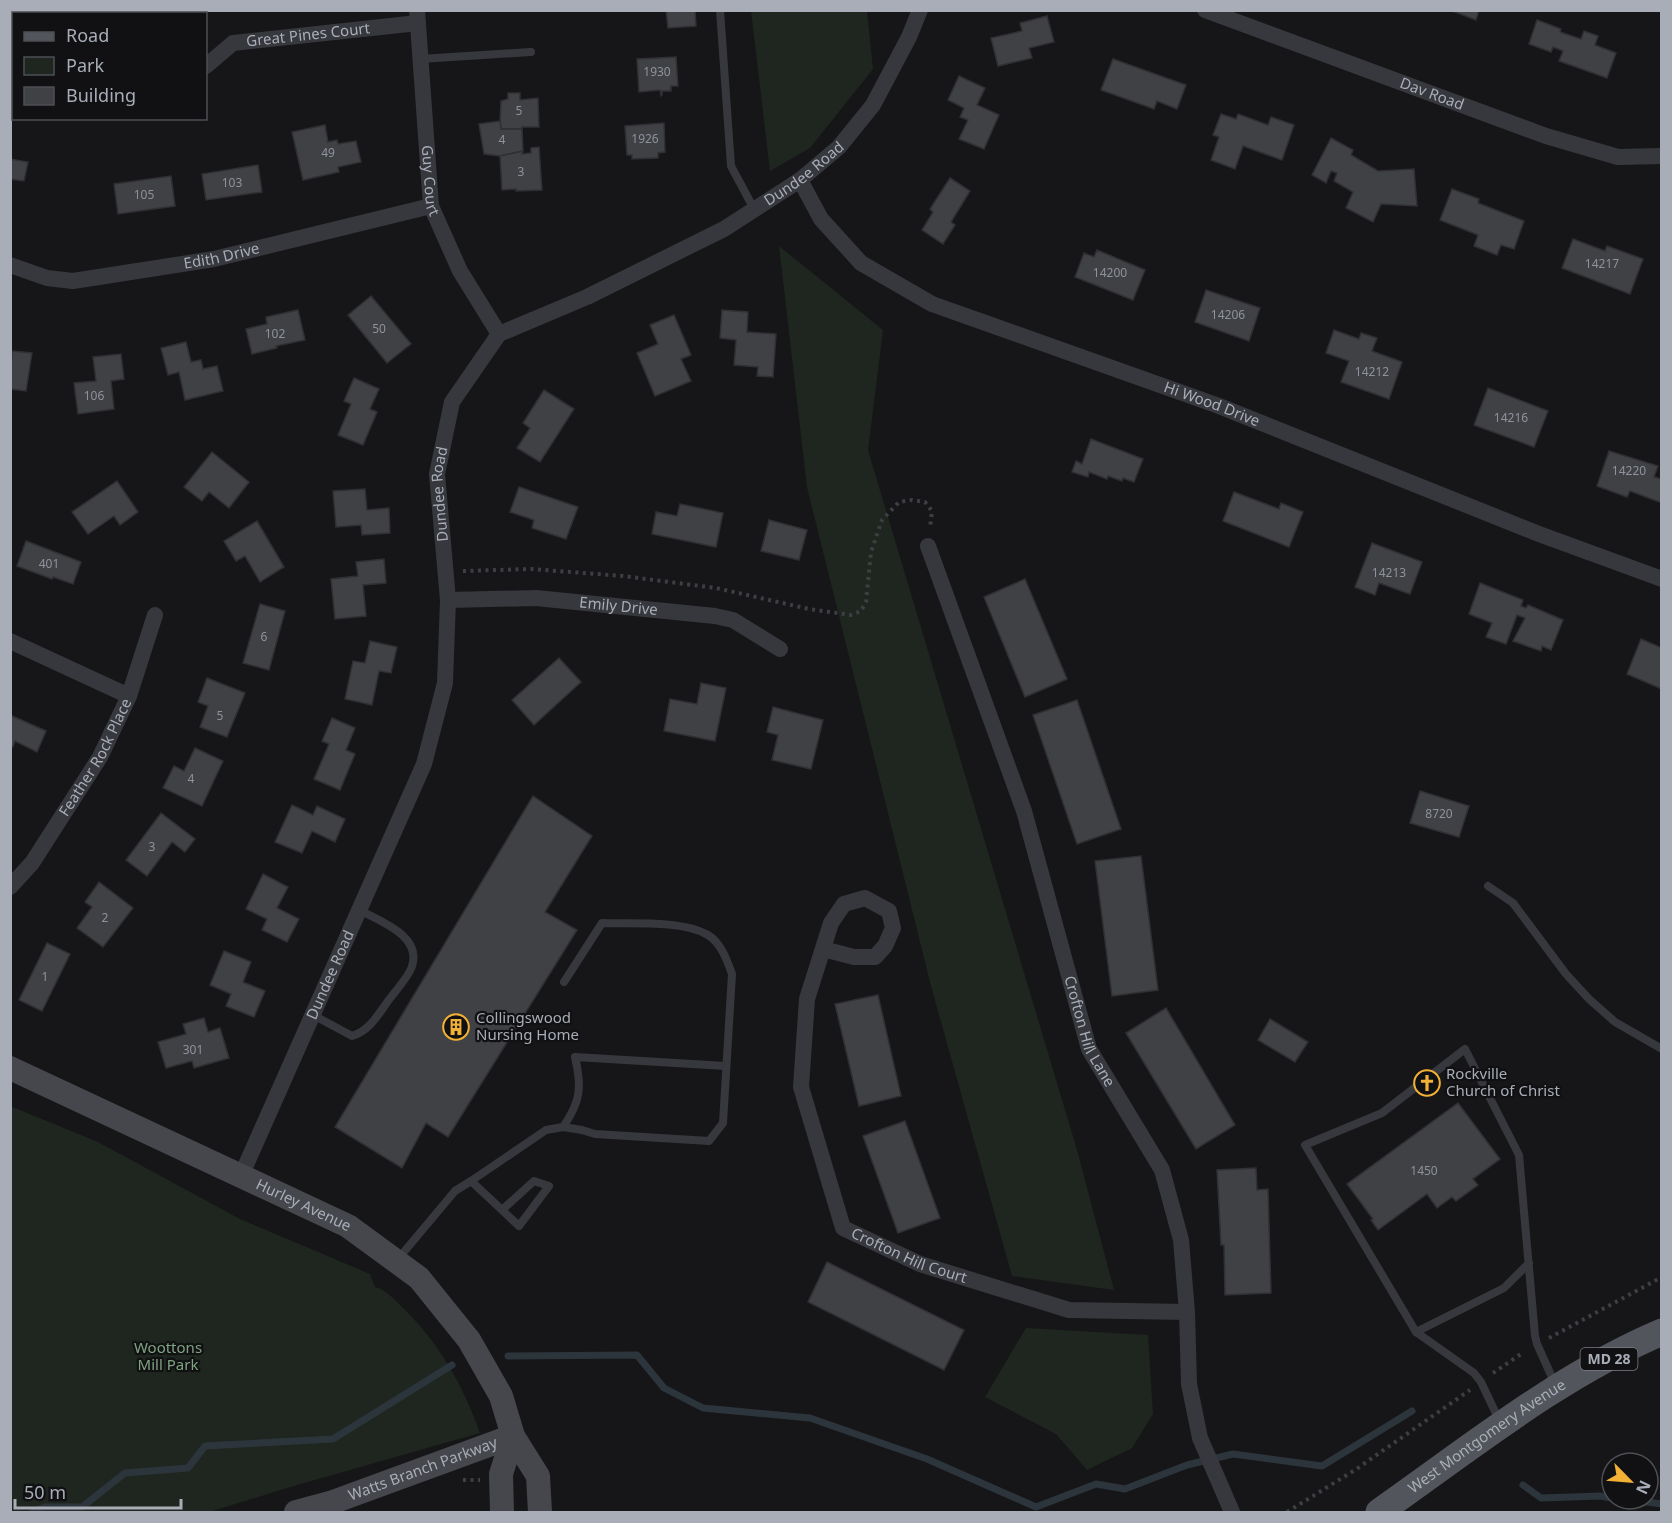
<svg xmlns="http://www.w3.org/2000/svg" width="1672" height="1523" font-family="'Noto Sans',sans-serif">
<style>
.green{fill:#1e261f}
.lines{fill:none;stroke-linecap:round;stroke-linejoin:round}
.stream{stroke:#2c353c;stroke-width:7}
.building{fill:#404145;stroke:#303034;stroke-width:1.5}
.path{stroke:#3d3f44;stroke-width:4;stroke-dasharray:3 4.5;stroke-linecap:butt}
.lane{stroke:#37383d;stroke-width:8}
.street{stroke:#37383d;stroke-width:16}
.secondary{stroke:#45474d;stroke-width:24}
.primary{stroke:#53555c;stroke-width:27}
.labels{text-anchor:middle;stroke-width:4.5;stroke-linejoin:round;paint-order:stroke}
.number-label{font-size:12px;fill:#8e929b}
.shield{fill:#111113;stroke:#7b7e86;stroke-width:1.5}
.shield-label{font-size:14px;font-weight:bold;fill:#a8adb8}
.street-label{font-size:15px;fill:#a8adb8;stroke:#111113}
.poi-label{font-size:15px;fill:#a8adb8;stroke:#111113;text-anchor:start}
.park-label{font-size:15px;fill:#7fa381;stroke:#111113}
</style>
<rect width="100%" height="100%" fill="#161618"/>
<g class="green">
<polygon points="751,11 867,11 873,69 810,148 770,171"/>
<polygon points="779,246 883,330 868,450 1077,1150 1114,1290 1012,1276 931,986 807,487"/>
<path d="M10 1106 98 1142 240 1219 370 1274 375 1287C384 1289 391 1296 398 1303 436 1338 463 1384 480 1433L297 1485 209 1512H11Z"/>
<polygon points="1026,1328 1148,1335 1153,1414 1132,1448 1087,1470 1056,1434 985,1397"/>
</g>
<g class="lines">
<g class="stream">
<polyline points="508,1356 637,1355 664,1388 703,1408 810,1418 927,1459 1036,1507 1096,1484 1125,1489 1187,1465 1233,1454 1322,1466 1412,1411"/>
<polyline points="1523,1485 1541,1498 1600,1496 1612,1498"/>
<polyline points="1624,1499 1662,1504"/>
<polyline points="33,1512 45,1507 82,1507 125,1473 188,1468 205,1446 333,1439 452,1365"/>
</g>
</g>
<g class="building">
<polygon points="109,10 151,10 150,14 108,14"/>
<polygon points="666,10 695,10 696,26 668,28"/>
<polygon points="1450,10 1479,10 1476,20"/>
<polygon points="1047,16 1054,42 1029,48 1032,58 998,66 991,38 1022,31 1020,23"/>
<polygon points="1537,20 1561,29 1560,32 1581,39 1584,31 1598,36 1595,45 1616,53 1607,78 1559,61 1563,51 1553,47 1551,52 1529,44"/>
<polygon points="676,57 678,86 671,86 671,91 662,91 662,95 661,96 660,90 639,92 637,59"/>
<polygon points="1113,59 1186,85 1177,109 1157,101 1154,109 1101,90"/>
<polygon points="959,76 985,88 977,105 999,115 984,149 959,139 968,120 960,117 964,108 948,100"/>
<polygon points="508,93 520,93 520,100 538,98 539,127 522,127 522,129 501,129 500,121 501,101 508,99"/>
<polygon points="1221,114 1236,119 1238,114 1268,125 1271,117 1294,125 1282,160 1243,146 1235,169 1211,160 1219,137 1213,135"/>
<polygon points="500,121 501,129 522,129 523,151 500,156 484,154 479,124"/>
<polygon points="664,123 665,152 658,153 658,158 632,159 632,155 627,155 625,126"/>
<polygon points="325,125 328,142 337,140 338,144 356,141 361,162 338,167 339,172 303,180 292,132"/>
<polygon points="1331,138 1353,150 1351,155 1378,171 1414,169 1417,206 1381,204 1373,222 1346,208 1353,192 1334,181 1337,173 1331,171 1326,183 1312,175"/>
<polygon points="539,147 542,190 516,191 516,189 502,190 500,156 523,151 522,154 531,153 531,148"/>
<polygon points="10,159 28,162 24,181 10,179"/>
<polygon points="258,165 262,192 206,200 202,174"/>
<polygon points="171,176 175,206 118,214 114,184"/>
<polygon points="950,178 970,191 951,222 955,225 943,244 922,230 933,212 930,209"/>
<polygon points="1452,189 1479,199 1478,203 1524,221 1514,249 1501,245 1497,255 1474,246 1478,235 1440,220"/>
<polygon points="1573,239 1605,251 1607,246 1643,259 1630,294 1562,268"/>
<polygon points="1097,250 1145,270 1133,300 1075,277 1084,253 1094,257"/>
<polygon points="1206,290 1260,308 1249,341 1195,322"/>
<polygon points="371,296 411,344 387,363 348,315"/>
<polygon points="298,310 305,340 276,346 277,348 252,354 246,329 267,324 266,317"/>
<polygon points="722,310 748,312 747,332 776,334 773,377 757,376 758,367 734,365 736,340 720,338"/>
<polygon points="674,315 691,355 681,359 691,381 655,396 637,353 658,344 650,325"/>
<polygon points="1334,330 1359,339 1361,333 1377,338 1372,351 1402,362 1389,399 1341,382 1349,361 1326,353"/>
<polygon points="186,342 191,362 201,360 203,369 217,366 223,391 185,400 179,372 168,375 161,348"/>
<polygon points="12,351 32,353 26,391 10,389"/>
<polygon points="121,354 124,379 111,381 114,409 78,414 74,383 96,381 93,357"/>
<polygon points="354,378 379,389 370,409 377,412 363,445 338,435 351,404 344,401"/>
<polygon points="1488,388 1548,411 1534,447 1474,425"/>
<polygon points="544,390 574,409 540,462 517,448 530,428 523,423"/>
<polygon points="1091,439 1143,459 1134,482 1123,478 1122,481 1108,476 1107,479 1089,472 1088,477 1072,472 1076,461 1082,464"/>
<polygon points="1609,451 1658,466 1654,477 1662,479 1662,503 1630,491 1627,497 1597,486"/>
<polygon points="212,452 249,482 229,508 209,492 202,501 184,487"/>
<polygon points="117,481 138,512 120,525 114,516 88,534 72,512"/>
<polygon points="519,487 578,507 566,539 532,528 534,520 510,512"/>
<polygon points="365,489 367,510 389,508 390,533 362,535 361,525 336,527 333,491"/>
<polygon points="1234,492 1279,509 1281,503 1303,512 1289,547 1223,521"/>
<polygon points="680,504 723,513 716,547 652,534 656,512 677,516"/>
<polygon points="769,520 807,530 799,560 761,551"/>
<polygon points="257,521 284,567 260,582 245,556 236,561 224,541"/>
<polygon points="26,541 81,562 73,584 53,577 52,579 17,566"/>
<polygon points="1372,543 1422,562 1410,594 1379,583 1375,595 1355,587"/>
<polygon points="384,559 386,583 363,585 366,616 335,619 331,579 358,576 356,562"/>
<polygon points="1025,579 1067,679 1025,697 984,597"/>
<polygon points="1480,583 1523,600 1521,606 1526,608 1528,605 1563,620 1551,650 1542,646 1541,651 1513,641 1525,618 1517,615 1506,644 1486,637 1492,623 1469,614"/>
<polygon points="260,604 285,611 269,670 243,663"/>
<polygon points="1641,639 1662,648 1662,689 1627,674"/>
<polygon points="370,641 397,647 391,673 379,671 372,705 345,699 353,661 365,663"/>
<polygon points="559,658 581,682 534,725 512,700"/>
<polygon points="207,678 245,693 227,737 200,727 208,706 198,702"/>
<polygon points="701,683 726,688 715,741 664,731 670,699 697,704"/>
<polygon points="1077,700 1121,829 1077,844 1033,715"/>
<polygon points="773,707 823,720 811,769 772,760 778,735 767,732"/>
<polygon points="10,715 46,731 37,752 15,741 13,747 10,746"/>
<polygon points="332,718 355,728 346,750 355,754 340,790 314,779 329,744 322,741"/>
<polygon points="195,748 223,761 202,806 163,788 174,766 184,771"/>
<polygon points="1420,791 1469,806 1459,837 1410,823"/>
<polygon points="533,796 592,836 545,912 577,930 448,1137 426,1123 402,1168 335,1127"/>
<polygon points="292,805 313,815 317,806 345,819 335,842 312,831 302,853 275,842"/>
<polygon points="161,813 195,839 185,852 172,842 147,876 126,860"/>
<polygon points="1141,856 1158,990 1112,996 1095,861"/>
<polygon points="263,874 288,887 277,908 299,919 287,942 262,930 267,919 246,909"/>
<polygon points="99,882 133,908 103,947 77,928 92,907 85,902"/>
<polygon points="47,943 70,954 42,1011 19,1000"/>
<polygon points="224,951 251,962 243,982 265,991 254,1017 226,1006 231,994 210,985"/>
<polygon points="878,995 901,1096 859,1106 835,1004"/>
<polygon points="1166,1008 1235,1125 1196,1149 1126,1033"/>
<polygon points="204,1018 208,1032 220,1028 229,1058 194,1068 192,1061 166,1068 158,1042 186,1034 183,1024"/>
<polygon points="1270,1019 1308,1042 1295,1062 1258,1040"/>
<polygon points="1458,1103 1500,1159 1473,1179 1478,1185 1456,1201 1452,1197 1437,1208 1427,1194 1378,1230 1371,1220 1373,1219 1347,1184"/>
<polygon points="905,1121 940,1218 898,1233 863,1136"/>
<polygon points="1256,1168 1257,1190 1268,1189 1271,1293 1225,1295 1224,1245 1221,1245 1217,1170"/>
<polygon points="827,1262 964,1330 944,1370 808,1302"/>
</g>
<g class="lines">
<g class="path">
<polyline points="463,571 531,569 623,576 716,588 809,609 851,615 861,611 866,602 871,552 882,520 899,502 912,500 925,502 932,511 930,528"/>
<polyline points="1549,1338 1662,1277"/>
<polyline points="1493,1373 1524,1352"/>
<polyline points="463,1480 480,1480"/>
<polyline points="1287,1512 1355,1470 1470,1390"/>
</g>
<g class="lane">
<polyline points="720,10 731,166 754,209"/>
<polyline points="420,59 531,52"/>
<polyline points="1488,886 1513,903 1566,974 1589,999 1615,1022 1662,1049"/>
<path d="M313 1015 352 1036C369 1031 378 1015 388 1001 394 993 410 975 412 966 422 936 380 921 359 910"/>
<path d="M563 1127C581 1101 582 1087 575 1057L726 1066"/>
<path d="M471 1181 546 1130 563 1127 582 1130 595 1134 709 1141 723 1123 732 974C727 960 721 943 708 935 683 920 631 924 602 923L564 982"/>
<polyline points="398,1259 455,1191 471,1181 519,1226 549,1186 534,1181 502,1210"/>
<polyline points="1416,1332 1504,1288 1529,1263"/>
<polyline points="1500,1422 1481,1382 1474,1373 1416,1332 1305,1145 1382,1113 1465,1049 1519,1155 1535,1336 1537,1344 1555,1384"/>
</g>
<g class="street">
<path id="s1" d="M417 10 431 206 460 271 499 334"/>
<path id="s2" d="M1205 10 1546 136 1618 157 1662 156"/>
<path id="s3" d="M206 66 233 43 418 23"/>
<polyline points="10,103 14,103"/>
<path id="s4" d="M800 180 821 219 861 263 932 304 1219 406 1539 534 1662 579"/>
<path id="s5" d="M10 265 47 278 73 281 214 259 431 206"/>
<path id="s6" d="M928 546 1024 811 1089 1049 1162 1170 1181 1240 1187 1312 1189 1384 1200 1438 1232 1512"/>
<path id="s7" d="M448 600 536 598 715 616 733 620 780 649"/>
<polyline points="10,641 129,696"/>
<path id="s8" d="M10 887 32 863 100 757 129 696 155 615"/>
<path id="s9" d="M823 949 854 957H875L885 946 893 928 889 911 865 898 844 904 831 923 807 999 801 1087 843 1228 920 1264 1069 1310 1187 1312"/>
<path id="s10" d="M241 1176 424 764 445 683 448 600 437 474 452 402 499 334 587 297 724 229 800 180 839 147 873 105 909 37 920 10"/>
</g>
<g class="secondary">
<path id="s11" d="M10 1068 348 1226 419 1278 469 1340 501 1396 513 1436 538 1476 540 1512"/>
<path id="s12" d="M296 1512 333 1502 513 1436"/>
<polyline points="502,1512 501,1474 513,1436"/>
</g>
<path class="primary" id="s13" d="M1379 1512C1469 1449 1560 1375 1662 1332"/>
</g>
<defs>
<g id="building-ring" transform="scale(1.35)"><circle r="9.5" fill="#111113" stroke="#f2b134" stroke-width="1.5"/><path d="M-4-6H4V6H1V3H-1V6H-4ZM-2.5-4.3h1.7v1.8h-1.7ZM.8-4.3h1.7v1.8H.8ZM-2.5-1h1.7V.8h-1.7ZM.8-1h1.7V.8H.8Z" fill="#f2b134"/></g>
<g id="church-ring" transform="scale(1.35)"><circle r="9.5" fill="#111113" stroke="#f2b134" stroke-width="1.5"/><path d="M-1.2-6h2.4v3.5h3.3v2.4h-3.3V6h-2.4V-.1h-3.3v-2.4h3.3Z" fill="#f2b134"/></g>
</defs>
<g fill-rule="evenodd">
<use href="#building-ring" x="456" y="1027"/>
<use href="#church-ring" x="1427" y="1083"/>
</g>
<g class="labels">
<g class="number-label">
<text x="657" y="76">1930</text>
<text x="519" y="115">5</text>
<text x="645" y="143">1926</text>
<text x="502" y="144">4</text>
<text x="328" y="157">49</text>
<text x="521" y="176">3</text>
<text x="232" y="187">103</text>
<text x="144" y="199">105</text>
<text x="1602" y="268">14217</text>
<text x="1110" y="277">14200</text>
<text x="1228" y="319">14206</text>
<text x="379" y="333">50</text>
<text x="275" y="338">102</text>
<text x="1372" y="376">14212</text>
<text x="94" y="400">106</text>
<text x="1511" y="422">14216</text>
<text x="1629" y="475">14220</text>
<text x="49" y="568">401</text>
<text x="1389" y="577">14213</text>
<text x="264" y="641">6</text>
<text x="220" y="720">5</text>
<text x="191" y="783">4</text>
<text x="1439" y="818">8720</text>
<text x="152" y="851">3</text>
<text x="105" y="922">2</text>
<text x="45" y="981">1</text>
<text x="193" y="1054">301</text>
<text x="1424" y="1175">1450</text>
</g>
<rect class="shield" x="1580.5" y="1348" width="57" height="22" rx="4.5"/>
<g class="shield-label">
<text x="1609" y="1364">MD 28</text>
</g>
<g class="street-label">
<text dy="5" stroke="none"><textPath href="#s3" startOffset="111">Great Pines Court</textPath></text>
<text dy="5" stroke="none"><textPath href="#s2" startOffset="242">Dav Road</textPath></text>
<text dy="5" stroke="none"><textPath href="#s10" startOffset="1246">Dundee Road</textPath></text>
<text dy="5" stroke="none"><textPath href="#s1" startOffset="171">Guy Court</textPath></text>
<text dy="5" stroke="none"><textPath href="#s5" startOffset="216">Edith Drive</textPath></text>
<text dy="5" stroke="none"><textPath href="#s4" startOffset="483">Hi Wood Drive</textPath></text>
<text dy="5" stroke="none"><textPath href="#s10" startOffset="724">Dundee Road</textPath></text>
<text dy="5" stroke="none"><textPath href="#s7" startOffset="171">Emily Drive</textPath></text>
<text dy="5" stroke="none"><textPath href="#s8" startOffset="156">Feather Rock Place</textPath></text>
<text dy="5" stroke="none"><textPath href="#s10" startOffset="220">Dundee Road</textPath></text>
<text dy="5" stroke="none"><textPath href="#s6" startOffset="512">Crofton Hill Lane</textPath></text>
<text dy="5" stroke="none"><textPath href="#s11" startOffset="324">Hurley Avenue</textPath></text>
<text dy="5" stroke="none"><textPath href="#s9" startOffset="564">Crofton Hill Court</textPath></text>
<text dy="5" stroke="none"><textPath href="#s13" startOffset="132">West Montgomery Avenue</textPath></text>
<text dy="5" stroke="none"><textPath href="#s12" startOffset="134">Watts Branch Parkway</textPath></text>
</g>
<g class="poi-label">
<text x="476" y="1023">Collingswood<tspan x="476" dy="17">Nursing Home</tspan></text>
<text x="1446" y="1079">Rockville<tspan x="1446" dy="17">Church of Christ</tspan></text>
</g>
<g class="park-label">
<text x="168" y="1353">Woottons<tspan x="168" dy="17">Mill Park</tspan></text>
</g>
</g>
<rect width="1672" height="1523" fill="none" stroke="#a8adb8" stroke-width="24"/>
<rect x="12" y="12" width="195" height="108" fill="#111113" stroke="#4d4f55" stroke-width="1.5"/>
<rect x="24" y="32" width="30" height="9" fill="#53555c" stroke="#4d4f55" stroke-width="1.5"/>
<text x="66" y="42" font-size="18" fill="#a8adb8">Road</text>
<rect x="24" y="57" width="30" height="18" fill="#1e261f" stroke="#4d4f55" stroke-width="1.5"/>
<text x="66" y="72" font-size="18" fill="#a8adb8">Park</text>
<rect x="24" y="87" width="30" height="18" fill="#404145" stroke="#4d4f55" stroke-width="1.5"/>
<text x="66" y="102" font-size="18" fill="#a8adb8">Building</text>
<g transform="translate(1630 1481) rotate(115)"><circle r="28" fill="#111113" stroke="#4d4f55" stroke-width="1.5"/>
<path d="M0-4.5L10 22L0 15L-10 22Z" fill="#f2b134"/>
<text y="-9" font-size="16" font-weight="bold" text-anchor="middle" fill="#a8adb8">N</text>
</g>
<path d="M15 1499v9h166v-9" fill="none" stroke="#a8adb8" stroke-width="3"/>
<text x="24" y="1499" font-size="18" fill="#a8adb8" stroke="#111113" stroke-width="4.5" paint-order="stroke">50 m</text>
</svg>
